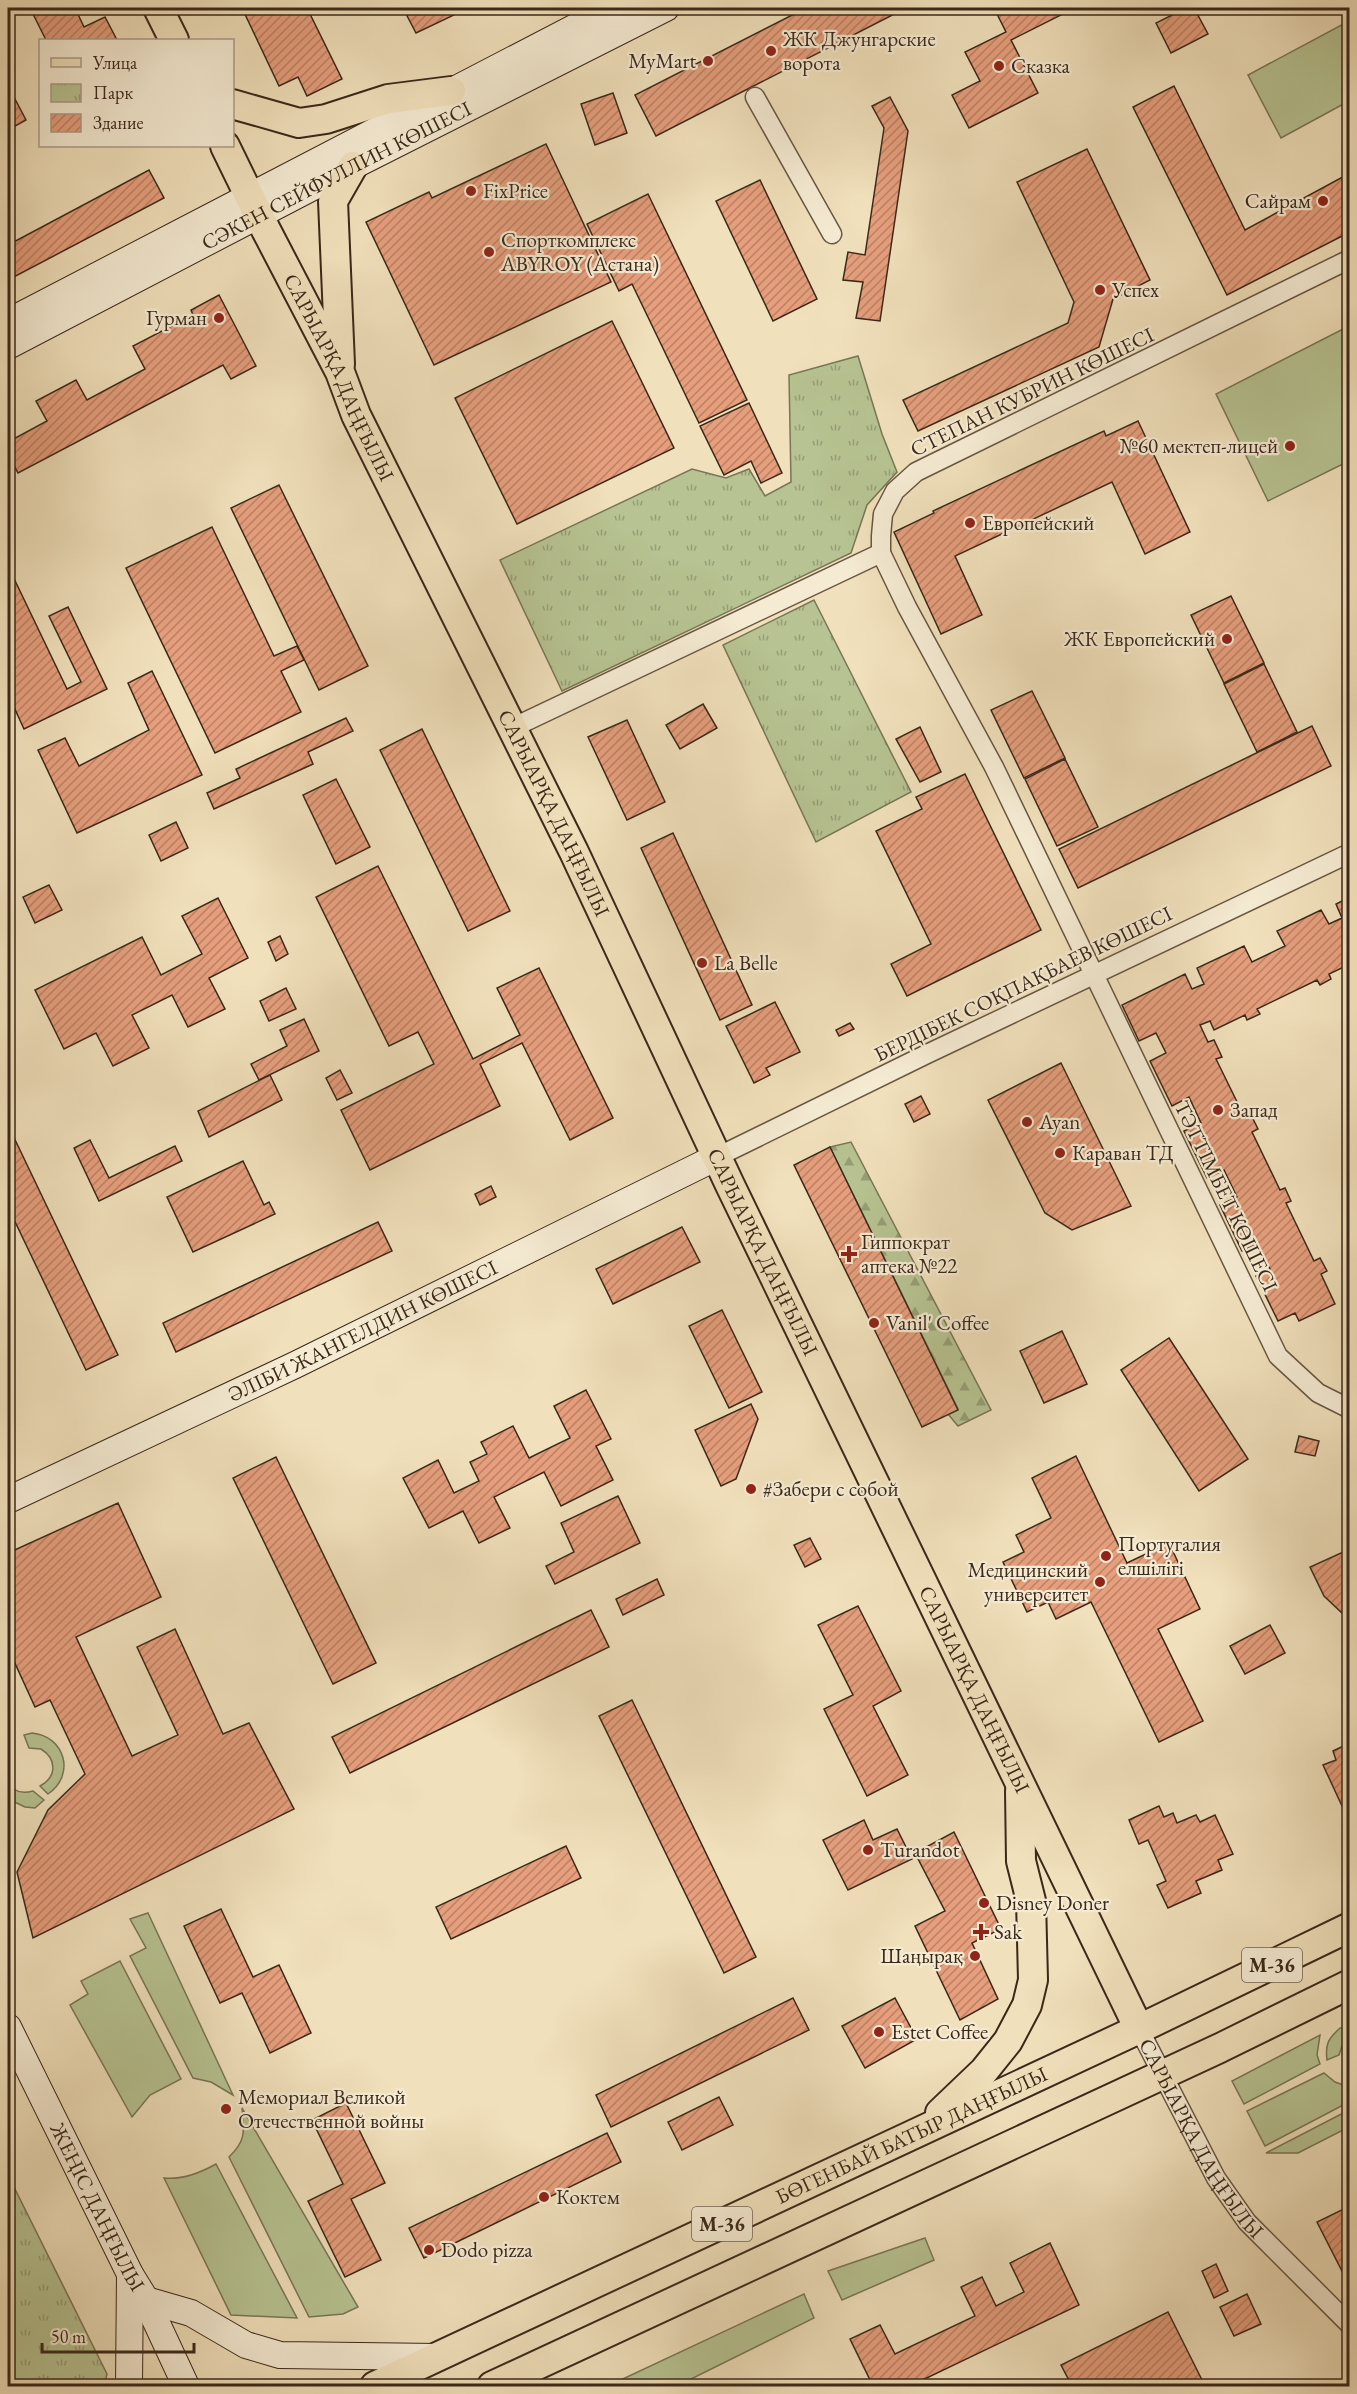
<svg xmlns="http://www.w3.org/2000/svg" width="1357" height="2394" font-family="'EB Garamond',serif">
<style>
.green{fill:#b7c392;stroke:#787656;stroke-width:1.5}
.forest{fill:url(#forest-firs);stroke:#787656;stroke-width:1.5}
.park{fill:url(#park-tufts);stroke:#787656;stroke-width:1.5}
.building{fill:url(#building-hatch);stroke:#3a2819;stroke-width:1.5}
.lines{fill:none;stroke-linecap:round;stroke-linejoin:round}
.street-casing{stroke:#685642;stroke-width:21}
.secondary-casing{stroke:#3a2819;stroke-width:28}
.primary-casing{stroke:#3a2819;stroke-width:32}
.street{stroke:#f5ebd3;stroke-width:18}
.secondary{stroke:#f5ebd3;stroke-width:26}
.primary{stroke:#f0e0bb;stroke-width:28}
.poi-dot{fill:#8f2418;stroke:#f5ebd3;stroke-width:2}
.labels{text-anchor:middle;stroke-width:4.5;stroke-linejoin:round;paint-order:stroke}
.shield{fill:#f5ebd3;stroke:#726251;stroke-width:1.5}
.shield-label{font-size:20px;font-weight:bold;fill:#3a2819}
.poi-label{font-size:21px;fill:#3a2819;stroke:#f5ebd3;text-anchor:start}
.street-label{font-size:21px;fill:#3a2819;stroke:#f5ebd3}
</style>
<defs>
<pattern id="forest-firs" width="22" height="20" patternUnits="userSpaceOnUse" patternTransform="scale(1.5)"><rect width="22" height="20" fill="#b7c392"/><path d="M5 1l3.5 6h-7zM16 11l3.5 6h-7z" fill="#969e76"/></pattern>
<pattern id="park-tufts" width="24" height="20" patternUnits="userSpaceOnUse" patternTransform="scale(1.5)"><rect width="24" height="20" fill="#b7c392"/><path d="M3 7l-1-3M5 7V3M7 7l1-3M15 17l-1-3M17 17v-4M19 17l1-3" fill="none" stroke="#969e76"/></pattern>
<pattern id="building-hatch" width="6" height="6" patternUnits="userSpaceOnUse" patternTransform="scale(1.5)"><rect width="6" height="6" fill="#e69e7c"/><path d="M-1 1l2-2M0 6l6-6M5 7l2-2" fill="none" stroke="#bb8165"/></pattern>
</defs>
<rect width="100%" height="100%" fill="#f0e0bb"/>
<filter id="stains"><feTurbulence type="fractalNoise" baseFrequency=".00333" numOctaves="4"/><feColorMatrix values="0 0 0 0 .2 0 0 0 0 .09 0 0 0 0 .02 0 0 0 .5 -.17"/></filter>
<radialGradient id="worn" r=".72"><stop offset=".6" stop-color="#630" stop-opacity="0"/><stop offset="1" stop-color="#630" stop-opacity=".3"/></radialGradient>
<g class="green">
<polygon points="1349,21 1349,101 1281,138 1248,75"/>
<polygon points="1349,326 1349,461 1268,501 1216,394"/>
<path d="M32 1733C65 1736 76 1775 48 1794L40 1786C57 1777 57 1759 41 1749L29 1748 24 1735Z"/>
<path d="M8 1782C13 1792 22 1794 33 1791L44 1800 35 1808 25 1807 8 1799Z"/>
<polygon points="148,1913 233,2095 211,2082 193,2078 130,1956 146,1948 130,1919"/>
<polygon points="120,1961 181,2079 150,2095 132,2117 70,2005 88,1994 81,1981"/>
<path d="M1340 2028H1347L1349 2037 1342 2046 1339 2055 1327 2060C1325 2044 1328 2039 1340 2028Z"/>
<polygon points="1320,2035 1317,2055 1320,2064 1244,2104 1232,2081"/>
<polygon points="1324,2073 1335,2082 1349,2087 1349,2102 1265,2146 1247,2111"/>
<path d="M242 2108 358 2307 343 2314 309 2317 229 2157C247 2140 244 2130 242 2108Z"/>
<polygon points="1349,2110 1349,2127 1298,2153 1266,2153"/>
<path d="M216 2164 297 2318 231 2315 164 2178C183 2180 200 2173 216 2164Z"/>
<polygon points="925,2238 934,2260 842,2300 828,2271"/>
<polygon points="804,2294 814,2318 677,2386 612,2386 612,2384"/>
</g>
<polygon class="forest" points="851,1142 991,1410 958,1426 948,1414 958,1409 830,1147"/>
<g class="park">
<polygon points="858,356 882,434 897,472 867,505 851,553 562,691 500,560 692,469 726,478 749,469 765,496 791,482 789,375"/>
<polygon points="814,600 911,792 816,842 723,645"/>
<polygon points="8,2175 107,2374 104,2386 8,2386"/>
</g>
<g class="building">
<polygon points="30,8 75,8 84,27 105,17 117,40 46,40"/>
<polygon points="242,8 307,8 342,79 307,96 298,77 279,86"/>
<polygon points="403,8 451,8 454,15 416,33"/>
<polygon points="806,8 906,8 656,136 635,95"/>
<polygon points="994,8 1063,8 1065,13 1011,40 1038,93 969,128 952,95 980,81 965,52 1006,32"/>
<polygon points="1186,8 1194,8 1208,34 1171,53 1156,23"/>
<polygon points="1174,86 1245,230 1350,173 1350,232 1227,295 1133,107"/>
<polygon points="613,93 627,133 595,145 581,104"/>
<polygon points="890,97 908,131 880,321 856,318 863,282 843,280 848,252 865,255 884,128 872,106"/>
<polygon points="15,99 26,120 8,130 8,103"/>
<polygon points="546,144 611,282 434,365 366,222 429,192 432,198"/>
<polygon points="1087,149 1150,280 1113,299 1099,347 918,431 903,400 1068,323 1074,302 1017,182"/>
<polygon points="149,170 164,198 8,280 8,245"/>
<polygon points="760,180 817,299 773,321 716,201"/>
<polygon points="648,194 747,400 699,423 632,284 619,291 587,224"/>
<polygon points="219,295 256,366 231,379 223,365 18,473 8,454 8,442 47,421 36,401 76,380 87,400 145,369 133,346 193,315 191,310"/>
<polygon points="612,321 674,448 517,524 455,398"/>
<polygon points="749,403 782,473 761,483 751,461 724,475 700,426"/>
<polygon points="1138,421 1190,532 1145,554 1112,482 955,556 982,615 941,634 894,532 934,513 933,511 1104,431 1106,436"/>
<polygon points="279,485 368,666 319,690 231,508"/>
<polygon points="212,527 274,656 297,646 304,660 281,671 301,712 215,753 126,568"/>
<polygon points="8,566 67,689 81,682 49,616 68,607 107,689 24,729 8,694"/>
<polygon points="1231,596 1264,663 1224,683 1191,615"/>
<polygon points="1264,664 1297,732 1257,752 1224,684"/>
<polygon points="152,671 202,775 77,833 38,750 65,738 79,766 149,730 128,683"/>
<polygon points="1032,691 1065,758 1024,778 991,710"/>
<polygon points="703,704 717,728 680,749 666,725"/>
<polygon points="346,718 353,731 308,752 313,764 214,809 207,793 240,778 236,769"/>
<polygon points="627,720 665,802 627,820 588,737"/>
<polygon points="1312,726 1331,766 1078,888 1059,849"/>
<polygon points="920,727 941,772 920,782 896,739"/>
<polygon points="422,729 510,911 468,931 380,750"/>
<polygon points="1065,759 1098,827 1057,846 1025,779"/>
<polygon points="965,774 1041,930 907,996 891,964 931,944 876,831 922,809 916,797"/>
<polygon points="336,779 370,847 336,864 303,795"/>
<polygon points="176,822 188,848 161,861 149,835"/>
<polygon points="673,833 752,1005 720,1020 641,848"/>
<polygon points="378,866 473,1059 520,1035 497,988 539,968 613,1118 570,1140 522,1043 480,1064 500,1106 370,1170 341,1110 434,1064 418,1032 389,1046 316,897"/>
<polygon points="49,885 62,910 35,923 23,897"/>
<polygon points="1350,897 1350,964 1329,974 1331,979 1320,985 1317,980 1257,1009 1260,1014 1247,1020 1245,1015 1214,1030 1210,1021 1200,1025 1208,1042 1214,1040 1222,1057 1216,1059 1245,1118 1251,1115 1258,1129 1252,1132 1280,1190 1285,1188 1291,1201 1286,1203 1314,1261 1320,1258 1327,1271 1321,1274 1335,1304 1299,1321 1295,1313 1278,1321 1256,1276 1270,1269 1258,1244 1242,1251 1220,1205 1237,1197 1224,1170 1207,1178 1184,1131 1201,1123 1189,1097 1172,1106 1150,1061 1166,1053 1156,1033 1139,1041 1122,1005 1185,974 1192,989 1204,984 1197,968 1244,946 1252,962 1285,946 1277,931 1321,910 1329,924 1342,918 1336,904"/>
<polygon points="218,898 248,958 209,978 225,1009 188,1027 172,995 132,1015 149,1048 113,1066 96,1033 64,1049 35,990 142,937 161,975 202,954 182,916"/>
<polygon points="280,936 288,954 276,961 268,942"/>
<polygon points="286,988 296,1009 269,1021 260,1001"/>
<polygon points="775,1002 800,1052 766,1068 770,1075 754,1083 726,1026"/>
<polygon points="304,1019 319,1051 259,1080 251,1064 287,1046 280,1030"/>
<polygon points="850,1023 854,1029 839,1036 836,1030"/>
<polygon points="1061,1063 1131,1206 1072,1230 1045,1213 988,1100"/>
<polygon points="340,1070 352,1093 337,1100 326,1078"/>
<polygon points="270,1075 282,1100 209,1137 198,1111"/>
<polygon points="921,1096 930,1114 914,1122 905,1104"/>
<polygon points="8,1125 118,1355 86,1370 8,1207"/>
<polygon points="90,1140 109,1178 175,1146 182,1161 99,1201 74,1148"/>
<polygon points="830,1147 958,1410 922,1427 794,1165"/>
<polygon points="243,1161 264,1205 269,1202 275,1214 193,1252 167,1197"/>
<polygon points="491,1186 496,1197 480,1205 475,1194"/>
<polygon points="378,1222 392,1251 176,1352 163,1323"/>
<polygon points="682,1227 700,1262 613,1304 596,1269"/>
<polygon points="722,1310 762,1392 729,1408 689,1326"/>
<polygon points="1062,1331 1087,1384 1044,1403 1020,1351"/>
<polygon points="1169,1338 1248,1459 1199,1491 1121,1370"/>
<polygon points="586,1390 611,1439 596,1446 613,1480 561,1506 544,1472 494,1497 510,1528 479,1543 463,1511 429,1528 403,1478 438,1460 454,1493 479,1481 470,1462 487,1454 481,1442 513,1426 529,1458 570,1438 554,1406"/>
<polygon points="751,1404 758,1419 736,1479 721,1486 695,1430"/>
<polygon points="1299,1436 1319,1441 1315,1456 1295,1452"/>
<polygon points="1076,1456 1127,1563 1169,1543 1200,1609 1158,1629 1203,1721 1159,1742 1091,1602 1056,1619 1048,1602 1027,1612 1003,1562 1024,1552 1016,1535 1051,1518 1032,1478"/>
<polygon points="276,1457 376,1663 333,1684 233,1478"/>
<polygon points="618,1496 640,1543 555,1584 546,1566 574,1552 561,1523"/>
<polygon points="118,1503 161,1597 76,1637 132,1756 178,1735 137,1647 175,1629 223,1734 249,1723 294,1809 33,1938 17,1872 48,1810 85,1774 50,1700 35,1707 8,1648 8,1553"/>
<polygon points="810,1538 821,1559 805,1567 794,1545"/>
<polygon points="1350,1549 1350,1615 1342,1613 1324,1596 1310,1567"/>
<polygon points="657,1579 664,1595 623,1615 616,1599"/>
<polygon points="858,1606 901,1691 873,1706 908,1775 867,1796 824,1709 853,1695 818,1625"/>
<polygon points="591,1610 609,1647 350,1773 332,1737"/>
<polygon points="1270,1625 1285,1653 1245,1674 1230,1646"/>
<polygon points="632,1700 756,1957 724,1973 599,1716"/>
<polygon points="1350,1743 1350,1802 1342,1806 1323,1765 1336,1760 1333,1751"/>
<polygon points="1159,1806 1164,1817 1173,1813 1177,1823 1196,1815 1200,1822 1215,1815 1233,1854 1218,1860 1222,1870 1196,1881 1201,1893 1168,1908 1157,1885 1166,1881 1148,1840 1139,1844 1129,1820"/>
<polygon points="864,1820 873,1840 897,1829 912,1859 848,1890 823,1840"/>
<polygon points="954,1832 1001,1929 972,1943 998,1999 960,2020 915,1926 945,1911 915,1853"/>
<polygon points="566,1846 581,1878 451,1939 436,1907"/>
<polygon points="221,1909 253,1977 279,1965 311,2033 270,2053 242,1993 220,2003 184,1926"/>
<polygon points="793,1998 809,2030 611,2127 596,2095"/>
<polygon points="895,1998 917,2039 865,2068 842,2026"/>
<polygon points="719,2097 733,2125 682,2150 668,2122"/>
<polygon points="346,2103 385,2183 351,2199 381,2260 345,2277 308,2201 343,2184 312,2120"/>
<polygon points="607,2133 621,2162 424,2258 409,2228"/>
<polygon points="1350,2206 1350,2275 1345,2277 1317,2222"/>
<polygon points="1050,2243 1079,2305 910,2386 873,2386 850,2339 880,2325 895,2354 975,2316 961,2287 982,2277 996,2306 1024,2292 1010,2263"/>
<polygon points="1216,2264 1228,2291 1214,2298 1202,2271"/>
<polygon points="1247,2294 1261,2324 1234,2336 1220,2307"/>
<polygon points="1168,2312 1205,2386 1072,2386 1061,2365"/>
</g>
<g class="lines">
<g class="street-casing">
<g id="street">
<polyline points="755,97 832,234"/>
<polyline points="1350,259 916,472 895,491 883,514 881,536 881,553 907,607 994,767 1278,1356 1318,1393 1350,1409"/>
<polyline points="512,728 881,553"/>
<polyline points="717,1157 927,1054 1350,853"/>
<path id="s1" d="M1139 2029 1216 2178 1247 2222 1350 2325"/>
</g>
</g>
<g class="secondary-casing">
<g id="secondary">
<polyline points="8,322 612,8"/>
<path id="s2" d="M8 346 353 166 666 8"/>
<path id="s3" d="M8 1500 295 1365 717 1157"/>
<path id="s4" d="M8 2027 130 2274 146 2300 186 2386"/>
<polyline points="146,2300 191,2313 246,2345 280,2355 438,2357"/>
<polyline points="129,2386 130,2274"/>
</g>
</g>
<g class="primary-casing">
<g id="primary">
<polyline points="158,8 174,40"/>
<polyline points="232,104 299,123 326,119 388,99 451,91"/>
<path id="s5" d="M225 146 266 230 340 372 356 415 574 852 730 1185 1139 2029"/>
<polyline points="340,364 333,201 353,166"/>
<polyline points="940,2113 984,2071 1008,2041 1027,2005 1033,1980 1031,1901 1021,1861 1020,1791"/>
<path id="s6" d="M375 2386 1139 2029 1350 1927"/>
<polyline points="492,2386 1220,2048 1350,1984"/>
</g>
</g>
<use href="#street" class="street"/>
<use href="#secondary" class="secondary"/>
<use href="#primary" class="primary"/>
</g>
<g class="poi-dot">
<circle cx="771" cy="51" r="6"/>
<circle cx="708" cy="61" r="6"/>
<circle cx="999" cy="66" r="6"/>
<circle cx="471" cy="191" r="6"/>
<circle cx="1323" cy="201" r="6"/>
<circle cx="489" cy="252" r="6"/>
<circle cx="1100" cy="290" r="6"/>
<circle cx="219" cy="318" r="6"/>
<circle cx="1290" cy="446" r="6"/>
<circle cx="970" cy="523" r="6"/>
<circle cx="1227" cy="639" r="6"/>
<circle cx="702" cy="963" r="6"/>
<circle cx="1218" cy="1110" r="6"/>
<circle cx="1027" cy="1122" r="6"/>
<circle cx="1060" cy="1153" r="6"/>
<path d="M846 1245h6v6h6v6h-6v6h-6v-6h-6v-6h6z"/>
<circle cx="874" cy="1323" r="6"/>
<circle cx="751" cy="1489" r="6"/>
<circle cx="1106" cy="1556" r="6"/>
<circle cx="1100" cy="1582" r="6"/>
<circle cx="868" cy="1850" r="6"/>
<circle cx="984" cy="1903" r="6"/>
<path d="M978 1923h6v6h6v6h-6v6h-6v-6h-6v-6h6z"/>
<circle cx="975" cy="1956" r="6"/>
<circle cx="879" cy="2032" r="6"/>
<circle cx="226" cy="2109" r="6"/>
<circle cx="544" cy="2197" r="6"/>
<circle cx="429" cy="2250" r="6"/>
</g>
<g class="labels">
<g class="shield">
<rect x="1242" y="1948" width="60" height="34" rx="4.5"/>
<rect x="692" y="2207" width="60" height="34" rx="4.5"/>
</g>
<g class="shield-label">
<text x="1272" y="1972">M-36</text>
<text x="722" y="2231">M-36</text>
</g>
<g class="poi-label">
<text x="783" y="46">ЖК Джунгарские<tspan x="783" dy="24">ворота</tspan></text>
<text x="696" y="68" text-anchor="end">MyMart</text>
<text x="1011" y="73">Сказка</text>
<text x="483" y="198">FixPrice</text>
<text x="1311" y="208" text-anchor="end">Сайрам</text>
<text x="501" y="247">Спорткомплекс<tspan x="501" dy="24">ABYROY (Астана)</tspan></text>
<text x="1112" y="297">Успех</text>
<text x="207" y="325" text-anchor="end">Гурман</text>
<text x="1278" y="453" text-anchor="end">№60 мектеп-лицей</text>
<text x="982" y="530">Европейский</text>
<text x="1215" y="646" text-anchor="end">ЖК Европейский</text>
<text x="714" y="970">La Belle</text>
<text x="1230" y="1117">Запад</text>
<text x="1039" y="1129">Ayan</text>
<text x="1072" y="1160">Караван ТД</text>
<text x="861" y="1249">Гиппократ<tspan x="861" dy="24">аптека №22</tspan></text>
<text x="886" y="1330">Vanil' Coffee</text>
<text x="763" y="1496">#Забери с собой</text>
<text x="1118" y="1551">Португалия<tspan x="1118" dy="24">елшілігі</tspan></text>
<text x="1088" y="1577" text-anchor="end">Медицинский<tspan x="1088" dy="24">университет</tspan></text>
<text x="880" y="1857">Turandot</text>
<text x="996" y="1910">Disney Doner</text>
<text x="994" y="1939">Sak</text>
<text x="963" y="1963" text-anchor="end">Шаңырақ</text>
<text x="891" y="2039">Estet Coffee</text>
<text x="238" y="2104">Мемориал Великой<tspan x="238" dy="24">Отечественной войны</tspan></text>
<text x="556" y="2204">Коктем</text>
<text x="441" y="2257">Dodo pizza</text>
</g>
<g class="street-label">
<text dy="7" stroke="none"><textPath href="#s2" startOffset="370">СӘКЕН СЕЙФУЛЛИН КӨШЕСІ</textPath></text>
<text dy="7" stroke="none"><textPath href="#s5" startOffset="258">САРЫАРҚА ДАҢҒЫЛЫ</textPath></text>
<text transform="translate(1032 392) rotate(-26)" y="7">СТЕПАН КУБРИН КӨШЕСІ</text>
<text dy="7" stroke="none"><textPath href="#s5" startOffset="744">САРЫАРҚА ДАҢҒЫЛЫ</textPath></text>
<text transform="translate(1023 984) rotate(-26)" y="7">БЕРДІБЕК СОҚПАҚБАЕВ КӨШЕСІ</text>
<text transform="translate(1226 1196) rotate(64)" y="7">ТӘТТІМБЕТ КӨШЕСІ</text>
<text dy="7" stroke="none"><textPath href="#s5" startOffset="1230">САРЫАРҚА ДАҢҒЫЛЫ</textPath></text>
<text dy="7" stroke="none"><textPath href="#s3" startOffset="393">ӘЛІБИ ЖАНГЕЛДИН КӨШЕСІ</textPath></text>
<text dy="7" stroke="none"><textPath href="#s5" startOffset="1716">САРЫАРҚА ДАҢҒЫЛЫ</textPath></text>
<text dy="7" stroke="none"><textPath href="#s6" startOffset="592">БӨГЕНБАЙ БАТЫР ДАҢҒЫЛЫ</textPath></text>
<text dy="7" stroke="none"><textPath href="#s1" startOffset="126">САРЫАРҚА ДАҢҒЫЛЫ</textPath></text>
<text dy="7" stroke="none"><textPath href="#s4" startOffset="201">ЖЕҢІС ДАҢҒЫЛЫ</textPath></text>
</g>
</g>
<rect width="1357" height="2394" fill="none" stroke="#f0e0bb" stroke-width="30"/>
<rect x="9" y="9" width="1339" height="2376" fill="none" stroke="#3a2819" stroke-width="3"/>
<rect x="15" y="15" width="1327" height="2364" fill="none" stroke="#3a2819" stroke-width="1.5"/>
<rect x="39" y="39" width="195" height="108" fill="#f5ebd3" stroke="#aa9d89" stroke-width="1.5"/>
<rect x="51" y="58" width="30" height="9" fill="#f0e0bb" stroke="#aa9d89" stroke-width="1.5"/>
<text x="93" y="69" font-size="18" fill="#3a2819">Улица</text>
<rect x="51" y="84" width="30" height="18" fill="url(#park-tufts)" stroke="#aa9d89" stroke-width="1.5"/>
<text x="93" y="99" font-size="18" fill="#3a2819">Парк</text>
<rect x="51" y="114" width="30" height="18" fill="url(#building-hatch)" stroke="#aa9d89" stroke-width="1.5"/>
<text x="93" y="129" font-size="18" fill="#3a2819">Здание</text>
<path d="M42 2343v9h152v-9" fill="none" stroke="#3a2819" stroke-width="3"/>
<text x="51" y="2343" font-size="18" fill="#3a2819" stroke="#f5ebd3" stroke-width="4.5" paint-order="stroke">50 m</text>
<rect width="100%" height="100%" filter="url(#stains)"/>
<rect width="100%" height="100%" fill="url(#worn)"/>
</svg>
